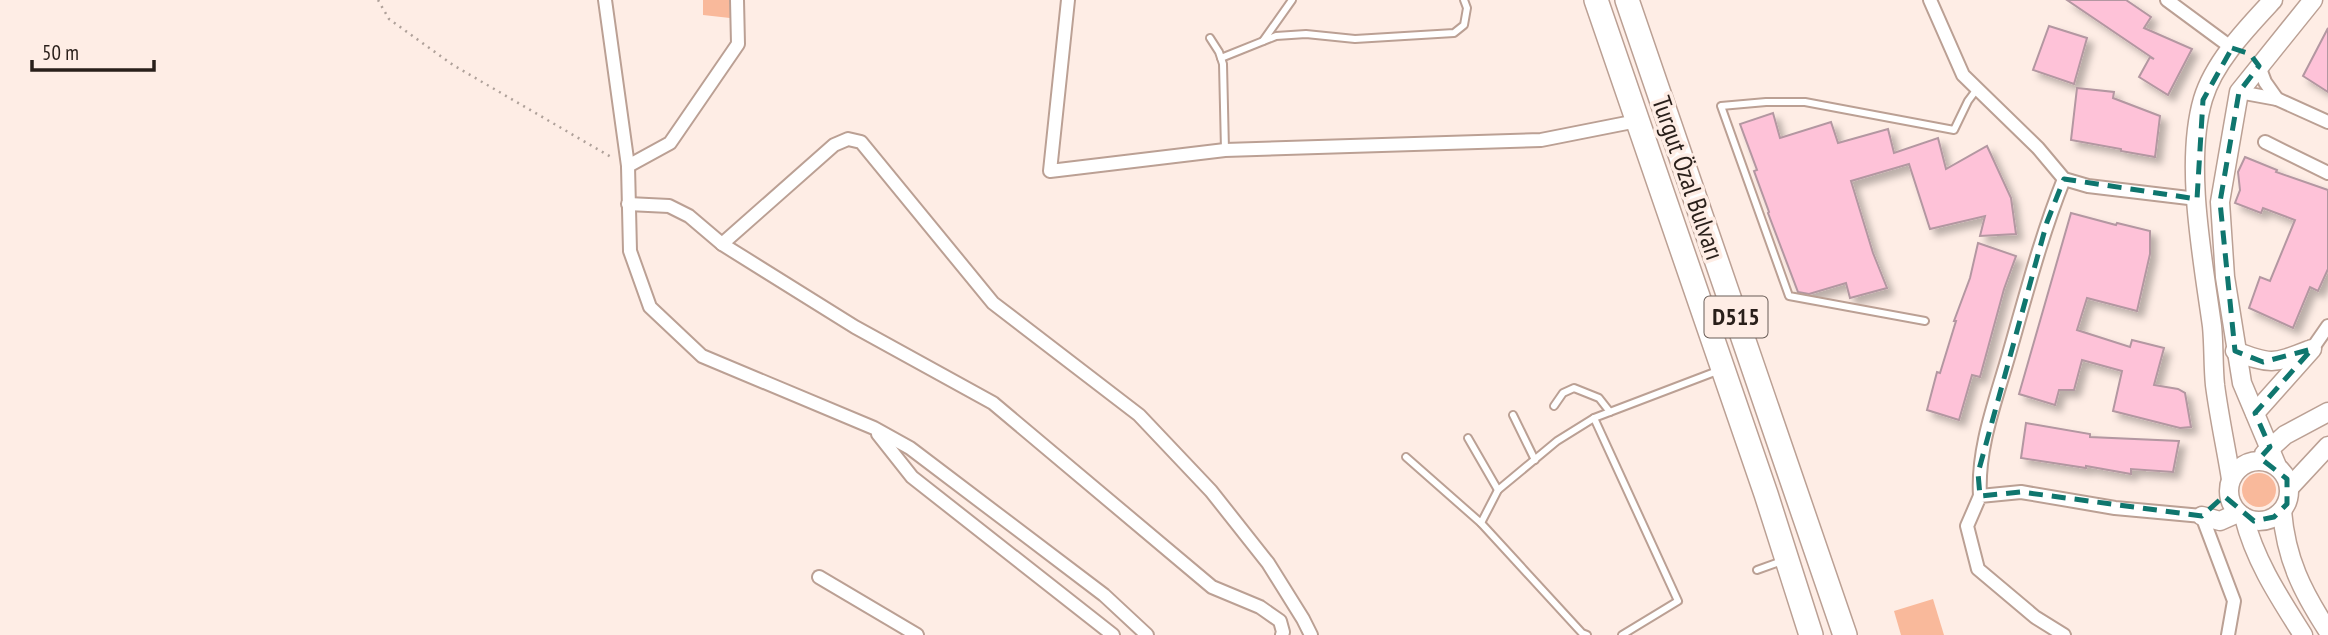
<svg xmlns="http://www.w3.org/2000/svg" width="2328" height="635" font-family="'PT Sans Narrow',sans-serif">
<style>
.green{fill:#f9b99b}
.building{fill:#fec2d8;stroke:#b397a1;stroke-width:2;filter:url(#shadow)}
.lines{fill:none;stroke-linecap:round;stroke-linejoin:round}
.lane-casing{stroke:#bba094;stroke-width:10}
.street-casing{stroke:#bba094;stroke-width:16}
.secondary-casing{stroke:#bba094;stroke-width:21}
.highway-casing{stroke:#bba094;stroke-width:26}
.path{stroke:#afa19a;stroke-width:2.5;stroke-dasharray:2 5;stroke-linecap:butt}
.lane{stroke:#fff;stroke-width:6}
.street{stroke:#fff;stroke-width:12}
.secondary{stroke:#fff;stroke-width:18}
.highway{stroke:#fff;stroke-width:23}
.marked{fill:none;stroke:#0f766e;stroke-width:5;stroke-dasharray:14 9;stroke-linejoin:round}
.labels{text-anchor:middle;stroke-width:7;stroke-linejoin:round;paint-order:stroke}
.shield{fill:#feede5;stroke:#695d57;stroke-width:2}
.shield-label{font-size:24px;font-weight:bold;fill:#291f1a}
.street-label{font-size:26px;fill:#291f1a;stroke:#feede5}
</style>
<defs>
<filter id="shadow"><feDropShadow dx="6" dy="6" stdDeviation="3.5" flood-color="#0004"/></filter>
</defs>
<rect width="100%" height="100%" fill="#feede5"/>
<g class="green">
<polygon points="703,0 730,0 730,18 703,15"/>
<circle cx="2259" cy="490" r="17"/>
<polygon points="1933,599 1944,635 1901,635 1894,611"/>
</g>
<g class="building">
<polygon points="2067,0 2126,0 2151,17 2144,28 2192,49 2168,95 2139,77 2150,57 2154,59"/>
<polygon points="2049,26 2087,38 2074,84 2033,70"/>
<polygon points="2328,28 2328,92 2303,76"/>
<polygon points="2077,88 2114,92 2113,98 2160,116 2155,157 2121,151 2121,149 2071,140"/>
<polygon points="1773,113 1780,138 1831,122 1838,143 1888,129 1894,153 1938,138 1946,169 1987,146 2011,198 2016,234 1980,236 1985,216 1930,229 1909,164 1851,181 1873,253 1887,288 1850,298 1846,283 1809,294 1798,292 1768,213 1769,212 1754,171 1757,170 1740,124"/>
<polygon points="2245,157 2277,170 2276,172 2328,190 2328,269 2318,291 2310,287 2293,328 2249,308 2260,277 2270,281 2295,220 2263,208 2261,213 2235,203 2240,190 2238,172"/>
<polygon points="2071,213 2116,225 2117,223 2150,231 2150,254 2137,311 2087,298 2077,330 2130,347 2132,340 2164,348 2154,385 2178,389 2185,393 2191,427 2180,428 2113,411 2122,371 2082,360 2074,390 2059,390 2055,405 2019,394"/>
<polygon points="1978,243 2016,256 2004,289 1980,377 1972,375 1959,420 1927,410 1937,372 1940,373 1956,321 1954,321 1970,278"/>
<polygon points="2026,423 2090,434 2090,437 2179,441 2173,472 2131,469 2131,474 2086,466 2086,468 2021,458"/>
</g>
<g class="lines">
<g class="lane-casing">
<g id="lane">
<polyline points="1210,38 1219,52 1223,64 1225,150"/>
<polyline points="1263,41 1292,0"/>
<polyline points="1221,58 1276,36 1306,34 1355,39 1454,33 1464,25 1467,8 1464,0"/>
<polyline points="1925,321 1789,296 1721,106 1766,102 1805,102 1954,130 1968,101 1977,89"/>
<polyline points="1554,406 1563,393 1574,388 1599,398 1610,412"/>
<polyline points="1513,415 1535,460"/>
<polyline points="1594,418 1678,601 1622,635"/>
<polyline points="1468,438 1498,490"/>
<polyline points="1406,457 1481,523 1582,633 1587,635"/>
<polyline points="1481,523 1498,490 1557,441 1594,418 1720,370"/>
<polyline points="1757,570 1782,561"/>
</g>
</g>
<g class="street-casing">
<g id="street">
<polyline points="605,0 628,166 630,251 650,307 702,356 874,428 910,448 1104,595 1147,635"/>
<polyline points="1068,0 1050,171 1225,150 1541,140 1637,121"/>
<polyline points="1930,0 1963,75 2038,148 2064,179 2088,186 2197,199"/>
<polyline points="2167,0 2232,48"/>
<polyline points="2259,66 2265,82 2277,99"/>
<polyline points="2239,92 2277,99 2328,122"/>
<polyline points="2265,142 2328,173"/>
<polyline points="628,166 670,143 738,44 737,0"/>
<polyline points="628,204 669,206 689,216 722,244 855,327 993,403 1212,587 1260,607 1280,621 1283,632 1282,635"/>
<polyline points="722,244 834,145 848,139 861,142 993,303 1139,415 1211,491 1268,563 1303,619 1311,635"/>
<polyline points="2312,349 2328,326"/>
<polyline points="878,434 912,477 1113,635"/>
<path d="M1980 496C1977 448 1996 400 2009 354 2026 295 2041 236 2064 179"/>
<polyline points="819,577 917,635"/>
<polyline points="2064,635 2035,617 1978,569 1967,526 1980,496 2021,492 2115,508 2202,516 2234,601 2228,635"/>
</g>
</g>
<g class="secondary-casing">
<g id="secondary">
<path d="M2235 351C2271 365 2273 364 2309 350"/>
<polyline points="2255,413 2312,349"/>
<polyline points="2264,454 2285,435 2328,412"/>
<circle cx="2259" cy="491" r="30"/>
<polyline points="2277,466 2242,383 2225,277 2220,202 2239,92 2313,0"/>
<path d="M2231 479C2226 448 2219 416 2215 385 2213 365 2214 346 2212 326 2203 260 2184 164 2203 99 2214 62 2247 28 2273 0"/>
<polyline points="2290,487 2328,446"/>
<path d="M2282 511C2286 559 2302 591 2328 631"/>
<polyline points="2202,516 2220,521 2238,513"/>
<path d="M2244 517C2255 561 2279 597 2303 635"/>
</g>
</g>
<g class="highway-casing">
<g id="highway">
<polyline points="1596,0 1766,494 1811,635"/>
<polyline points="1627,0 1845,635"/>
</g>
</g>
<polyline class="path" points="378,0 389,19 453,65 611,157"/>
<use href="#lane" class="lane"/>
<use href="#street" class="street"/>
<use href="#secondary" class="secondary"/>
<use href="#highway" class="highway"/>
</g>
<path class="marked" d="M2232 48 2250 54 2259 66 2239 92 2220 202 2235 351 2263 362 2312 349 2255 413 2270 447 2260 458 2287 479V504L2274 517 2254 521 2224 496 2202 516 2021 492 1980 496 1978 473 2047 222 2064 179 2197 199 2203 100Z"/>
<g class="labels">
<rect class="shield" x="1704.5" y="296.5" width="63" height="41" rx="5"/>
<g class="shield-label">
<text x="1736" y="325">D515</text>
</g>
<g class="street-label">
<text transform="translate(1688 178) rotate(71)" y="9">Turgut Özal Bulvarı</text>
</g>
</g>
<path d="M32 60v10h122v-10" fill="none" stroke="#291f1a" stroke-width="3.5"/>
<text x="42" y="60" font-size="21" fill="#291f1a" stroke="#feede5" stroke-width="5" paint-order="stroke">50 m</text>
</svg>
